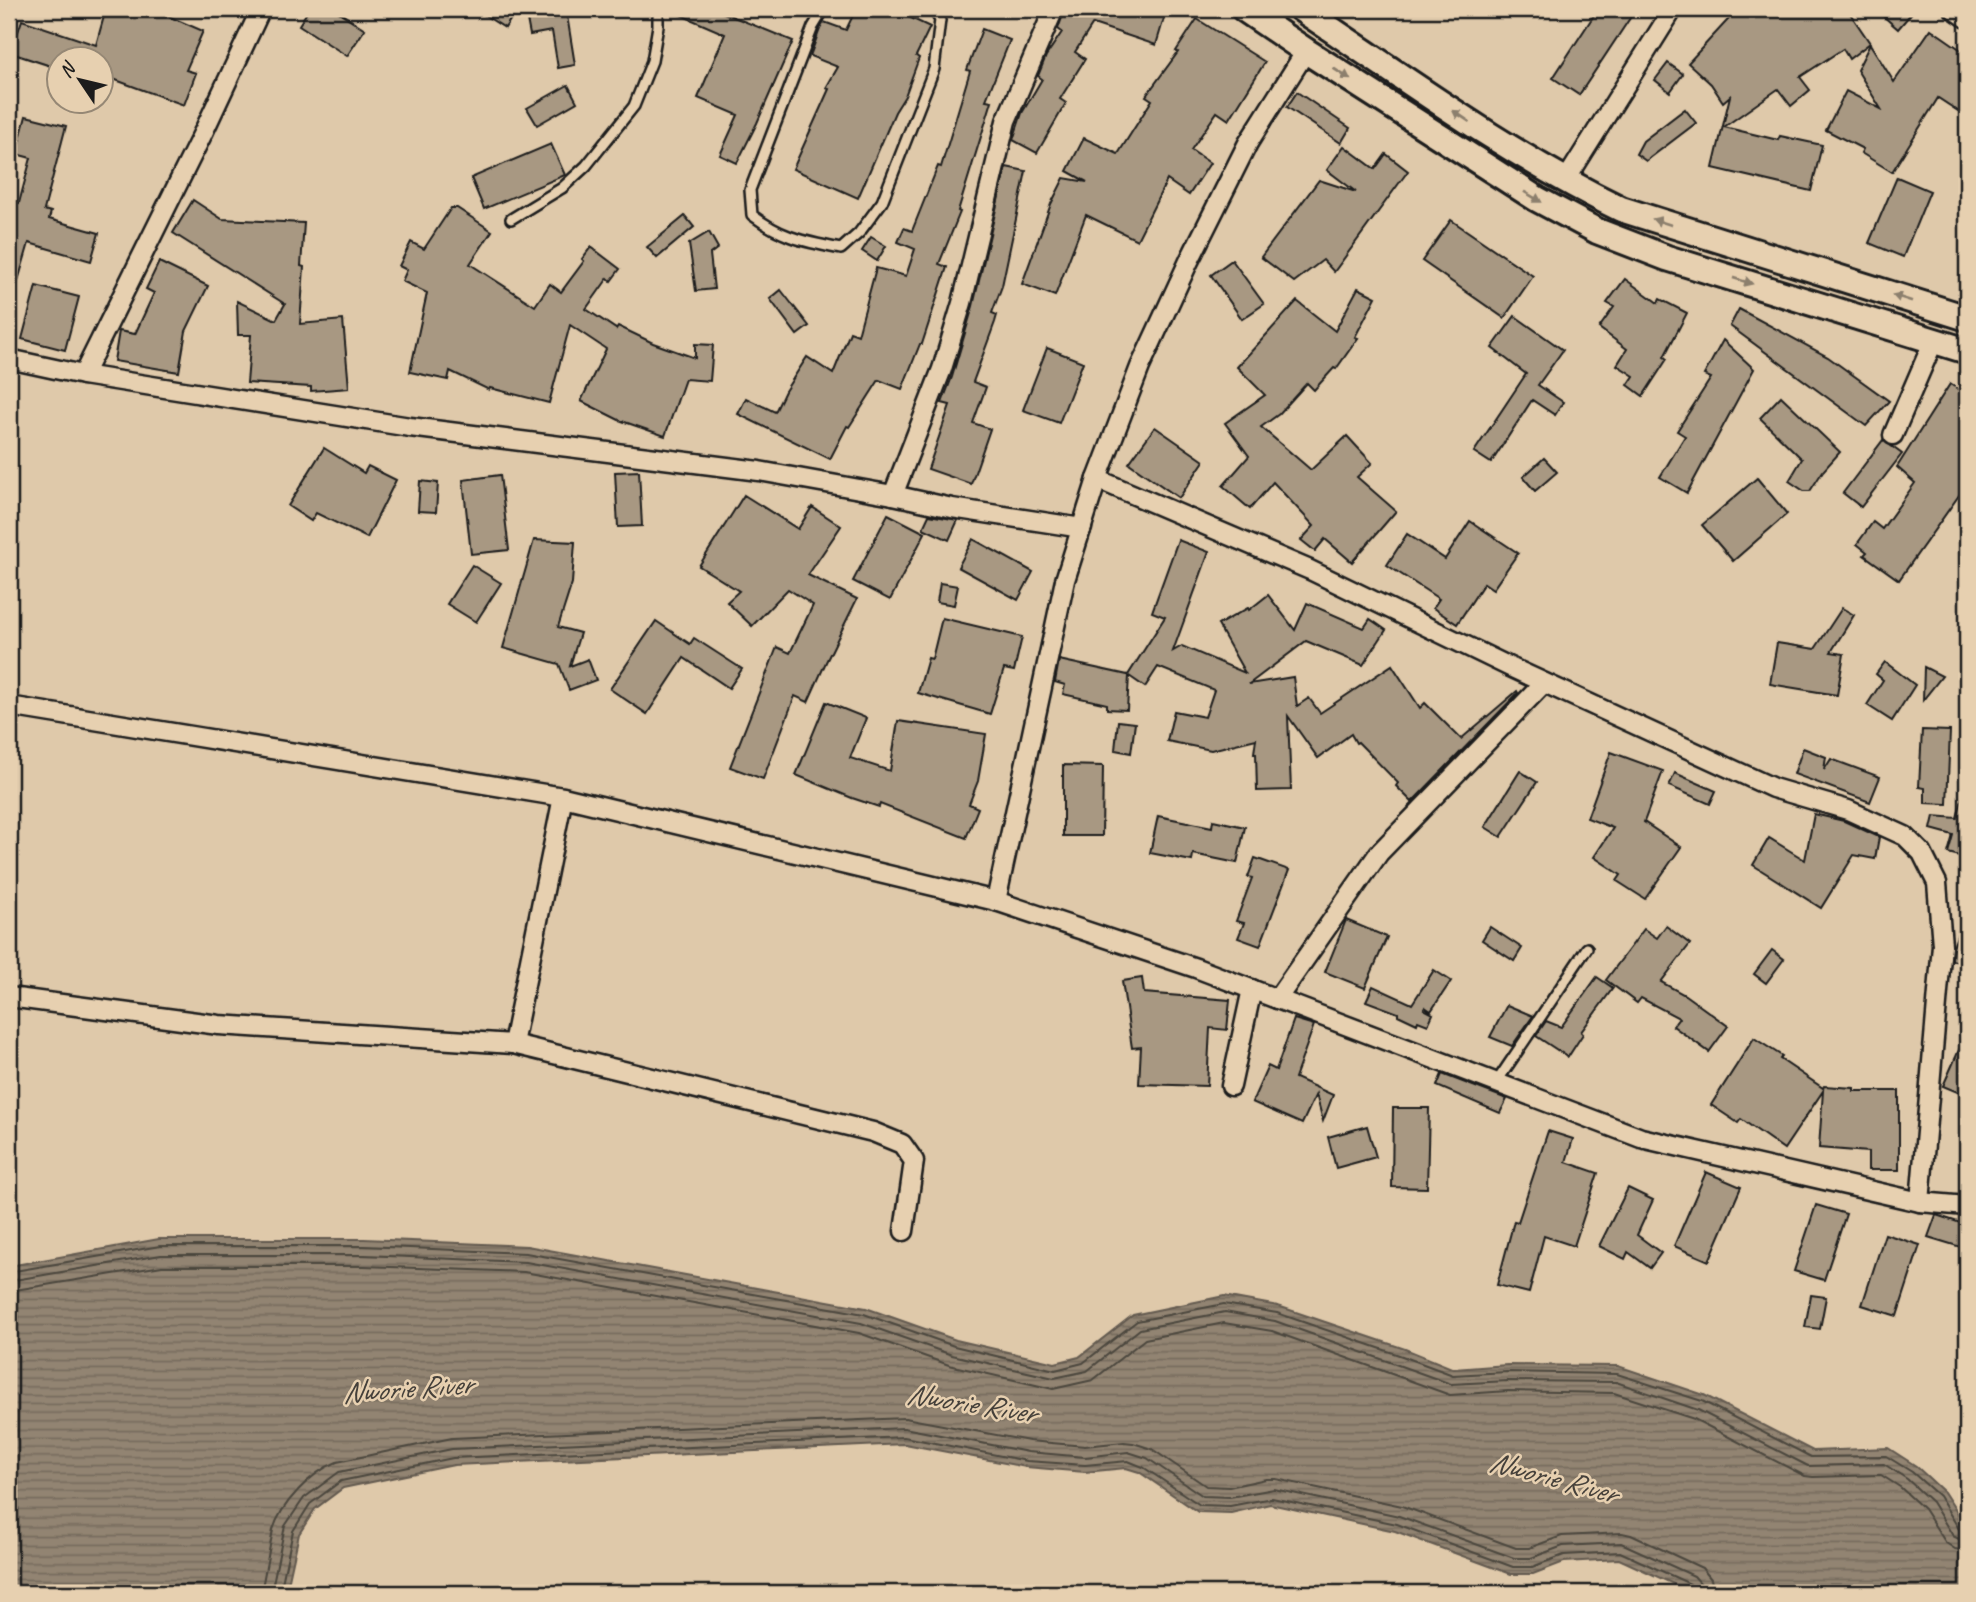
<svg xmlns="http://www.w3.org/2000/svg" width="1976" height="1602" font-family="Caveat,sans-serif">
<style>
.water{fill:url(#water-rules);stroke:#635a50;stroke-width:2}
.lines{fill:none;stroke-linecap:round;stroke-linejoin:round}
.shore{stroke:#4b463e;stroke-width:2}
.building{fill:#a89882;stroke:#1c1c1c;stroke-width:2}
.service-casing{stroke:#1c1c1c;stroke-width:14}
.minor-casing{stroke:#1c1c1c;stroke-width:23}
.secondary-casing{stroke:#1c1c1c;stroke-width:30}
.service{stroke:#e7d0b0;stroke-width:9}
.minor{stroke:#e7d0b0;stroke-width:18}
.secondary{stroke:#e7d0b0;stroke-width:24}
.oneway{fill:#8c7f6d}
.labels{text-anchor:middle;stroke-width:5;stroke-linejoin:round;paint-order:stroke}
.water-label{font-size:30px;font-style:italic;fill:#45403a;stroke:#e7d0b0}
</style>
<defs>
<pattern id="water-rules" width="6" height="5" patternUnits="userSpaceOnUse" patternTransform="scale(1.75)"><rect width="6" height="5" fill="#928472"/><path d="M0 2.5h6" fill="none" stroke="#766b5d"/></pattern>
</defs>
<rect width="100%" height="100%" fill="#dfc9aa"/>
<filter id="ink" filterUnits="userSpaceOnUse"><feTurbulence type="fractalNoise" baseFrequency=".0143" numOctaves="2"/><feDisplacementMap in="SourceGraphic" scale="14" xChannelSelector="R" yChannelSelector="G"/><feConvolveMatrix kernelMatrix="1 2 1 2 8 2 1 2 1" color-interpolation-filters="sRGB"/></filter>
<g filter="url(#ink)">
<polygon class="water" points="159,1239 364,1239 527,1246 866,1308 956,1340 1055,1363 1079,1357 1133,1315 1224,1296 1278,1306 1405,1349 1454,1369 1507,1365 1618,1366 1704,1395 1813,1451 1888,1448 1916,1466 1944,1492 1967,1528 1967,1593 1693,1593 1619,1559 1564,1562 1533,1574 1511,1574 1395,1531 1270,1504 1231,1513 1198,1512 1139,1472 1126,1468 1085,1472 1026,1467 905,1444 454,1465 343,1488 315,1509 299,1534 286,1593 9,1593 9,1266"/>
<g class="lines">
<g class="shore">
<polyline points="9,1272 160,1246 364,1246 526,1253 864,1314 954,1346 1055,1370 1083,1363 1137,1321 1224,1304 1277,1313 1402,1356 1453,1375 1507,1372 1617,1374 1702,1401 1811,1457 1886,1456 1912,1472 1939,1496 1959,1529 1967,1532"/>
<polyline points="9,1281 161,1255 364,1255 526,1262 861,1323 952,1355 1054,1378 1087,1371 1140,1329 1225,1312 1275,1321 1451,1384 1508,1381 1616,1382 1698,1410 1808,1466 1884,1464 1907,1479 1932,1502 1953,1536 1959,1539 1967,1541"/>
<polyline points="9,1291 162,1266 364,1266 524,1272 859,1333 949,1365 1053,1389 1093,1380 1145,1339 1224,1323 1272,1331 1450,1395 1508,1391 1614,1393 1694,1419 1805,1476 1813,1477 1881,1475 1900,1487 1924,1509 1946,1543 1955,1549 1967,1551"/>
<path d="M261 1593 273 1530C281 1504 311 1472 337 1462L452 1438 905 1418 1029 1441 1085 1446 1124 1442 1133 1443 1152 1449 1206 1486 1229 1487 1266 1479H1276L1402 1506 1516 1548H1529L1562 1536 1622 1533 1631 1535 1702 1568 1711 1579 1714 1593"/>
<polyline points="271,1593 285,1526 304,1498 339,1472 452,1449 904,1428 1028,1452 1085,1457 1128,1452 1147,1458 1203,1496 1230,1497 1274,1489 1399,1516 1514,1558 1531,1558 1563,1546 1621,1543 1694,1576 1701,1584 1703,1593"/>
<polyline points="280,1593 293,1531 310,1504 341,1481 453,1458 904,1437 1027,1461 1085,1465 1128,1461 1143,1467 1200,1505 1230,1506 1272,1498 1397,1524 1513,1567 1532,1567 1564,1555 1620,1552 1690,1584 1694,1588 1694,1593"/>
</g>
</g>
<g class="building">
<polygon points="106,9 152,9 203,31 186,70 196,73 184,105 102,75 102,60 60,60 60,69 11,53 22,20 96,45"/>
<polygon points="309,9 334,9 365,29 347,56 299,25"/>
<polygon points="475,9 517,9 505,28"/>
<polygon points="525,9 566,9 575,65 558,68 552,31 530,35"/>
<polygon points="667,9 714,9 793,41 757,123 737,163 720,155 738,115 698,98 725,34"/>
<polygon points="856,9 892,9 930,27 916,56 919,58 905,96 895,112 858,198 793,169 829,89 826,88 838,67 810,56 820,29 824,22 846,30"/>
<polygon points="1065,9 1145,9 1165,15 1156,45 1093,24 1075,52 1085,59 1060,99 1066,103 1037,153 1013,140 1022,113 1042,79 1038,76 1046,56 1062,32 1058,29"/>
<polygon points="1598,9 1636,9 1579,95 1553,78"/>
<polygon points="1738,9 1847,9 1870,43 1849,59 1843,49 1800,77 1810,90 1791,106 1778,89 1724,127 1778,140 1780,136 1822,145 1811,191 1713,168 1730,96 1723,102 1711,84 1688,63"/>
<polygon points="1875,9 1915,9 1898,29"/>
<polygon points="1197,19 1265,62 1229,120 1217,112 1191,150 1210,163 1189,195 1167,180 1137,240 1086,215 1055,296 1022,284 1051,204 1064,178 1087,182 1067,171 1084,138 1118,154 1152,100 1146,96 1178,52 1176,51"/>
<polygon points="982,29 1010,40 986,100 992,101 958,211 960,212 939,264 947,267 922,344 920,344 902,389 879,380 849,427 847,426 830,459 738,414 746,398 775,412 785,391 807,357 833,374 850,332 858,335 876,268 906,276 915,249 898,242 904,228 912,231 938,166 941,167 970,71 967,70"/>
<polygon points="1931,29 1967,54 1967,117 1938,98 1892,172 1861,153 1863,149 1826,130 1846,91 1881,109 1857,70 1870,44 1894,82"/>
<polygon points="1668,63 1683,74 1670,92 1655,80"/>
<polygon points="568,85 577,102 537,125 527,108"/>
<polygon points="1297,92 1350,128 1341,143 1287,107"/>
<polygon points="1685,109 1696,123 1646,161 1636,154 1643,141"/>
<polygon points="26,116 66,126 44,210 51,212 49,219 99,233 91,261 29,243 13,298 9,297 9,200 19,203 31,158 16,154"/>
<polygon points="551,144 565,175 484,209 471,178"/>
<polygon points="1344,146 1375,169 1386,154 1408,171 1334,272 1323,260 1294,282 1261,257 1319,180 1356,192 1327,170"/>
<polygon points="1006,167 1026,171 1002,286 992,313 997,315 995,322 973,382 986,387 973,423 990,429 971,484 928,469 950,405 942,403 952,377 973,306"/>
<polygon points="1897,177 1930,191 1903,257 1869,243"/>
<polygon points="193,200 222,219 304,223 301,266 304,267 300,324 343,320 349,388 311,391 311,387 247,383 251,335 238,335 237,301 276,320 285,304 173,233"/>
<polygon points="451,208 457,208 492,231 470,264 535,306 550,284 561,292 584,261 582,259 591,247 620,269 611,281 608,278 586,309 616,329 618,326 653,343 695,358 695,344 713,345 710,381 685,379 665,436 619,420 581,401 606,349 570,325 549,403 490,388 489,390 450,371 448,380 410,372 427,293 402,281 407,270 399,266 411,242 424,249"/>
<polygon points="685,216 694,227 657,258 647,247"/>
<polygon points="1451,220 1533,276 1504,318 1422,261"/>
<polygon points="709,232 718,248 710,254 714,289 696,291 689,244"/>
<polygon points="871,237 886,246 877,261 862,251"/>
<polygon points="1232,260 1264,304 1242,319 1211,275"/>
<polygon points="159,262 208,286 186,331 179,372 114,361 119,331 135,334 154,293 146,289"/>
<polygon points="1625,279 1658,303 1660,299 1687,313 1664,357 1667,359 1643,396 1628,385 1634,376 1617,365 1627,349 1599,328 1614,307 1607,303"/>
<polygon points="36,286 79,297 65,350 22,339"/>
<polygon points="1358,288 1376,297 1355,337 1358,338 1336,369 1334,368 1314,390 1307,383 1279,414 1261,427 1311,470 1347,436 1372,463 1357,477 1396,511 1352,562 1325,539 1315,551 1301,540 1314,526 1273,482 1250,509 1223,486 1249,456 1225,423 1265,395 1237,367 1297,301 1335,331"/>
<polygon points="781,290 809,326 797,335 770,299"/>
<polygon points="1739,309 1828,357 1889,401 1866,426 1730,326"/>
<polygon points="1515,316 1563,350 1538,385 1563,402 1555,415 1532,400 1491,463 1474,452 1526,374 1492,348"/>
<polygon points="1723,340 1754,369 1687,493 1660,477 1685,436 1677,431 1711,378 1704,375"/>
<polygon points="1047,348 1083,362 1059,423 1023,410"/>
<polygon points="1950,384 1967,395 1967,484 1899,580 1864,555 1867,552 1857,544 1873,522 1882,529 1915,483 1897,467"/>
<polygon points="1781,396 1840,452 1823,471 1810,491 1804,491 1789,481 1802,459 1760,418"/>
<polygon points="1155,427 1204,461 1179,498 1129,463"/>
<polygon points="1883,440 1902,454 1861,507 1843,493"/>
<polygon points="324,448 364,473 368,466 396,480 367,538 316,513 311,521 288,506"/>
<polygon points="1544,458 1557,472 1535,491 1523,477"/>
<polygon points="639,471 642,526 618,527 615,472"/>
<polygon points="500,475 509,550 471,554 463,480"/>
<polygon points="1757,478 1787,514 1733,561 1702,525"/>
<polygon points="420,481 438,483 436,512 418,511"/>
<polygon points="744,495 798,529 812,507 841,526 808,575 857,599 826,662 808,702 795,696 763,779 730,767 777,647 790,653 813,605 788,589 752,626 727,602 739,591 699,566"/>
<polygon points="888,514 925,533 890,600 853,581"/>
<polygon points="929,515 958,520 949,540 923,528"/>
<polygon points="1470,521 1518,553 1493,589 1484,583 1457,624 1433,608 1439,599 1387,565 1407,534 1445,559"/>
<polygon points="973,539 1033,572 1018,600 958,567"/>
<polygon points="534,540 575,542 572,583 558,627 580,633 570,666 588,659 596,680 569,690 559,664 503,648"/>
<polygon points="1178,540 1209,552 1173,651 1182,646 1245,673 1218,625 1248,608 1249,610 1268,595 1295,630 1307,603 1364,628 1370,619 1386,630 1363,665 1306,641 1249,684 1293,677 1297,706 1309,698 1320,713 1392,665 1420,708 1425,703 1461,739 1517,691 1518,693 1412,802 1396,786 1398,783 1358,742 1356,743 1351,734 1318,758 1288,716 1291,790 1257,791 1256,753 1254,753 1256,739 1211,750 1167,741 1174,711 1205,717 1214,690 1158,667 1145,687 1129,676 1127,710 1107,709 1107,704 1063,694 1065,685 1055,682 1059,660 1128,675 1165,617 1152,612"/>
<polygon points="472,565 501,583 476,622 447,604"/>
<polygon points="940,583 958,586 954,605 937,602"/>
<polygon points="1842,608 1854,615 1831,652 1844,654 1837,695 1770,684 1777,643 1815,649"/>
<polygon points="942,618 1022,637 1014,671 1004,669 990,714 918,693 928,658 932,659"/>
<polygon points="656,621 690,644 694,638 742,669 729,688 684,658 647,714 610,689"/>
<polygon points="1885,662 1915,685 1892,721 1867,705 1883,680 1876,674"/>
<polygon points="1924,667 1942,676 1923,700"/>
<polygon points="826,702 866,718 850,758 890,771 898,721 986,734 978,781 969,804 978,808 966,838 880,804 879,807 852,798 796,775"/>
<polygon points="1118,721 1135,723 1131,753 1115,750"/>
<polygon points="1922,730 1950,731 1947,804 1925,803 1925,788 1919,787"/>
<polygon points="1803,748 1826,757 1824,770 1831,759 1880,777 1870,802 1794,774"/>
<polygon points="1611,752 1663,771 1644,822 1681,847 1645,899 1617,881 1621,875 1594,857 1613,828 1587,818"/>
<polygon points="1063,765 1103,766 1102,836 1063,836"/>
<polygon points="1520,771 1537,782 1501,837 1485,827"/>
<polygon points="1675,773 1716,791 1710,804 1669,786"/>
<polygon points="1962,799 1967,800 1967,858 1948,853 1953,835 1931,829 1934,816 1957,818"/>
<polygon points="1814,814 1844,821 1879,837 1875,859 1854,855 1821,908 1753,865 1769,838 1805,860"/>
<polygon points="1158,816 1212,827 1213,820 1245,827 1237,863 1193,854 1192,861 1150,853"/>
<polygon points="1255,858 1289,870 1260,946 1238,938 1244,923 1236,921 1252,878 1248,877"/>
<polygon points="1964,914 1967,915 1967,965 1952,960 1953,948"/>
<polygon points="1346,920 1387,937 1365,988 1325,972"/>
<polygon points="1666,926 1690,944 1661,982 1685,995 1728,1026 1709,1052 1673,1026 1679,1018 1641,998 1637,1003 1606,980 1644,929 1657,938"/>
<polygon points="1490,927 1522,948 1514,961 1482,940"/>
<polygon points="1772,950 1784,959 1766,983 1754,974"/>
<polygon points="1434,970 1451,981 1431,1011 1425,1007 1424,1009 1433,1014 1428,1025 1418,1021 1417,1024 1398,1015 1398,1013 1366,1001 1373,986 1412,1004"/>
<polygon points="1597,977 1613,988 1581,1032 1583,1034 1568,1057 1536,1036 1546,1021 1561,1027"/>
<polygon points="1142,978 1144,993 1230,1000 1227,1030 1210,1028 1207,1086 1139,1084 1141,1047 1132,1048 1122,981"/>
<polygon points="1507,1005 1533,1016 1512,1046 1490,1037"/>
<polygon points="1294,1019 1314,1025 1295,1078 1333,1095 1323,1121 1316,1094 1302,1124 1252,1102 1268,1066 1276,1070"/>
<polygon points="1967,1032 1967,1096 1943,1086"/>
<polygon points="1754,1038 1782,1056 1780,1059 1823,1088 1824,1086 1854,1088 1854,1091 1899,1091 1899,1170 1868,1170 1868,1152 1819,1148 1823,1091 1784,1149 1741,1119 1738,1123 1711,1105"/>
<polygon points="1442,1074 1507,1099 1500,1113 1437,1086"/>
<polygon points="1393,1108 1429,1108 1427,1188 1392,1187"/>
<polygon points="1367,1126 1376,1157 1336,1168 1328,1137"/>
<polygon points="1548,1131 1573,1139 1566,1162 1598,1173 1574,1246 1544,1236 1529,1293 1497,1285 1514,1221 1518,1222"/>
<polygon points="1706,1172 1741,1187 1709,1261 1674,1246"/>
<polygon points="1628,1188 1653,1200 1637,1235 1661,1253 1650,1268 1628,1252 1625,1259 1599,1246"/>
<polygon points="1816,1205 1846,1214 1824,1280 1794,1271"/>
<polygon points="1936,1215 1967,1225 1967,1249 1928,1237"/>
<polygon points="1885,1234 1920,1245 1897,1316 1862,1305"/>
<polygon points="1811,1295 1826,1297 1820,1329 1805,1327"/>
</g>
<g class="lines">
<g class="service-casing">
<g id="service">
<path d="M824 9 813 27 750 190 752 215C784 239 803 241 841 249L859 233 882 202 934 69 940 20 933 9"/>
<polyline points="511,219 562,188 586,166 634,106 652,61 658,26 658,9"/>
<polyline points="1496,1083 1587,948"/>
</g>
</g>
<g class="minor-casing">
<g id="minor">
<polyline points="1954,9 1967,18"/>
<polyline points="1566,180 1673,9"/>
<polyline points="9,359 83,375 410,427 759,471 893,495 952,508 1082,528"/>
<polyline points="83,375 203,133 261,9"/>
<polyline points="1893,435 1934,340"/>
<polyline points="1097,479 1310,570 1510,667 1773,788 1848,810 1905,836 1922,853 1937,883 1942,945 1920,1202"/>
<polyline points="893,495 942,369 962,303 1006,121 1054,9"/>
<polyline points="9,706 563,797 996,901 1196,968 1641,1138 1920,1202 1967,1206"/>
<polyline points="996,901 1065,580 1097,479 1140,367 1189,261 1248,143 1306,51"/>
<polyline points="9,997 219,1025 513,1044 563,797"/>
<polyline points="1277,999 1379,853 1544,683"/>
<polyline points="513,1044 873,1132 902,1144 914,1161 904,1231"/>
<polyline points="1231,1086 1252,989"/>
</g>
</g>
<g class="secondary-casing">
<g id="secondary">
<polyline points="1244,9 1306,51 1537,199 1597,231 1667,258 1967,351"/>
<path d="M1301 9C1406 79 1508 154 1621 209L1967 318"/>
</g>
</g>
<use href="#service" class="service"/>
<use href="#minor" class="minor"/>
<use href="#secondary" class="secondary"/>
</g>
<defs><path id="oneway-solid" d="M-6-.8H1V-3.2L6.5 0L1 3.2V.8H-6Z" transform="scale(1.75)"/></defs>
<g class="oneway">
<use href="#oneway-solid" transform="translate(1342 74) rotate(33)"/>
<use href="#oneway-solid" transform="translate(1461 116) rotate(-146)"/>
<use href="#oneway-solid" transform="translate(1533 197) rotate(31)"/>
<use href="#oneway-solid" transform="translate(1662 222) rotate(-162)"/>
<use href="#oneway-solid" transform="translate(1743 281) rotate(17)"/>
<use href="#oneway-solid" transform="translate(1902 298) rotate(-162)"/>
</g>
</g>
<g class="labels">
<g class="water-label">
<text transform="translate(407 1388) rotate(-4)" y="10">Nworie River</text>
<text transform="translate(971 1403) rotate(9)" y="10">Nworie River</text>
<text transform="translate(1553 1477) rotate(15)" y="10">Nworie River</text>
</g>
</g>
<rect width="1976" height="1602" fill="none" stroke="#e7d0b0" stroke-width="35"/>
<rect x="18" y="18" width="1941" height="1567" fill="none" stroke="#1c1c1c" stroke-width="2.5" filter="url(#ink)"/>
<g transform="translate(80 80) rotate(305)"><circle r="33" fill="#e7d0b0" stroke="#968875" stroke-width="2"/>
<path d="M0-5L12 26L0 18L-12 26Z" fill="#1c1c1c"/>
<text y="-10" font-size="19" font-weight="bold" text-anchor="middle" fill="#1c1c1c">N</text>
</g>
</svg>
